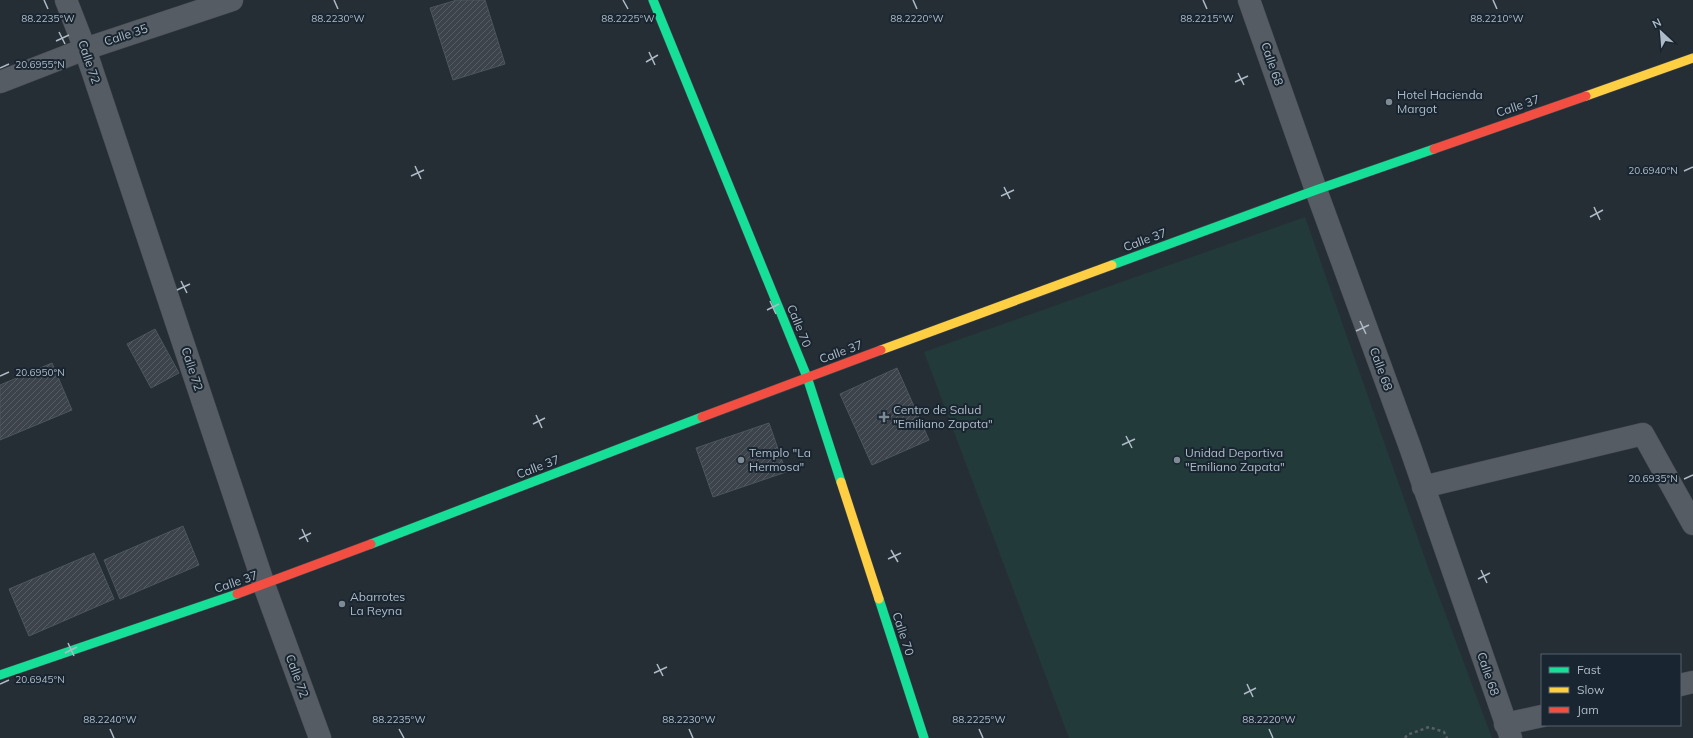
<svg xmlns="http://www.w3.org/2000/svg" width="1693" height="738" font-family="Mulish,sans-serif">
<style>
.pitch{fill:#233a3b}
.building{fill:url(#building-hatch);stroke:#4d565d}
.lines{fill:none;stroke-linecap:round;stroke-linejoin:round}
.street-casing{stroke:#444a4f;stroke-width:23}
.fast-casing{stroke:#444a4f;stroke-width:10}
.slow-casing{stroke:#444a4f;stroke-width:10}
.jam-casing{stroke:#444a4f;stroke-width:10}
.path{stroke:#586066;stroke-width:2.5;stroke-dasharray:3 3;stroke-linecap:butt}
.street{stroke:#565c63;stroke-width:22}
.fast{stroke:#16e098;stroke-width:9}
.slow{stroke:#ffcf43;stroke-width:9}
.jam{stroke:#f24e42;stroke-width:9}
.ticks{fill:none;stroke:#aebbc7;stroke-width:1.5}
.poi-dot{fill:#7e8a94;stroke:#192530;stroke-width:1.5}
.labels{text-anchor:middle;stroke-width:4;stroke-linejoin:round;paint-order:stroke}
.street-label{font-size:12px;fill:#aebbc7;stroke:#192530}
.poi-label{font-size:12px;fill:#aebbc7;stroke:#192530;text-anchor:start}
.ticks-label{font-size:10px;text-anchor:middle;fill:#aebbc7;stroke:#192530;stroke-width:4;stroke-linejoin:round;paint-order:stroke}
</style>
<defs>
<pattern id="building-hatch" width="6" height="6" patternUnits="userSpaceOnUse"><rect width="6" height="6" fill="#3d434a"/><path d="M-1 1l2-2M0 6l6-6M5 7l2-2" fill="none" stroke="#565c63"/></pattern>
</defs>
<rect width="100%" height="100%" fill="#262e35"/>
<polygon class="pitch" points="1305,217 1428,567 1492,738 1069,738 924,352"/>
<g class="building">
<polygon points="457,0 485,0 505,64 453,80 430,8"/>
<polygon points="155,329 179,373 151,388 127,344"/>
<polygon points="52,363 72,410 0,440 0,385"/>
<polygon points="897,368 929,440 872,465 840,394"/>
<polygon points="769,423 786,472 713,497 696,448"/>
<polygon points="183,526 199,565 120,599 104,560"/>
<polygon points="94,553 114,599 29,636 9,589"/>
</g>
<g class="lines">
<g class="street-casing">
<g id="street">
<polyline points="66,0 85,49 264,585 320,738"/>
<polyline points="1249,0 1316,190 1410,447 1511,738"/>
<polyline points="0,82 85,49 232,0"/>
<polyline points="1423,487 1643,434 1693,524"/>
<polyline points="1680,685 1693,682"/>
<polyline points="1505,724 1542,716"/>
</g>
</g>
<g class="fast-casing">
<g id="fast">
<polyline points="653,0 807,377 841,482"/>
<polyline points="1112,265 1316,190 1434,149"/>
<polyline points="371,544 702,417"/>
<polyline points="879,599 924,738"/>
<polyline points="0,675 237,594"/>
</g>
</g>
<g class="slow-casing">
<g id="slow">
<polyline points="1586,96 1693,58"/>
<polyline points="881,350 1112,265"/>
<polyline points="841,482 879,599"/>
</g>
</g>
<g class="jam-casing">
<g id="jam">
<polyline points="1434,149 1586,96"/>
<polyline points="702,417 881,350"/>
<polyline points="237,594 371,544"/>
</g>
</g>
<polyline class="path" points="1405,738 1407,735 1429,727 1444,732 1447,738"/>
<use href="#street" class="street"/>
<use href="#fast" class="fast"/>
<use href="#slow" class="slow"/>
<use href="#jam" class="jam"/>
</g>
<path class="ticks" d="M44 0 48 9M334 0 338 9M623 0 628 9M913 0 917 9M1203 0 1207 9M1493 0 1497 9M59 32 65 44M56 41 69 35M649 52 655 65M646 62 658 55M0 68 9 64M1238 73 1244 85M1235 82 1248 76M415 166 421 179M1684 171 1693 167M411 176 424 170M1004 187 1010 199M1001 196 1014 190M1594 207 1600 220M1590 217 1603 210M181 281 187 293M177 290 190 284M770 301 776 314M767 310 779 304M1360 321 1366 334M1356 331 1369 325M0 376 9 372M536 415 542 428M533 424 545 418M1126 436 1132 448M1122 445 1135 439M1684 479 1693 475M302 529 308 542M299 539 311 533M891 550 898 562M888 559 901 553M1481 570 1487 583M1478 579 1490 573M68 643 74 656M65 653 77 647M657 664 663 676M654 673 667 667M0 684 9 680M1247 684 1253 697M1244 694 1256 688M110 729 114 738M399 729 404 738M689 729 693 738M979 729 983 738M1269 729 1273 738"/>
<g class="poi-dot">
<circle cx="1389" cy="102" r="4"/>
<path d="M882 411h4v4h4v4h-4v4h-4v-4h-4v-4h4z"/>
<circle cx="741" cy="460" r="4"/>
<circle cx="1177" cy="460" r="4"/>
<circle cx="342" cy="604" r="4"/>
</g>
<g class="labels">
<g class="street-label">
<text transform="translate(126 35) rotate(-18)" y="4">Calle 35</text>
<text transform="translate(89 62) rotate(71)" y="4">Calle 72</text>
<text transform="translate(1272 64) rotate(71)" y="4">Calle 68</text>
<text transform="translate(1518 106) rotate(-19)" y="4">Calle 37</text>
<text transform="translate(1145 240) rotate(-20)" y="4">Calle 37</text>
<text transform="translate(799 326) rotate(68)" y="4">Calle 70</text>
<text transform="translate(841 352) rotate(-20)" y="4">Calle 37</text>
<text transform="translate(192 369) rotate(72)" y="4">Calle 72</text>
<text transform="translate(1381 369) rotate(70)" y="4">Calle 68</text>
<text transform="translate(538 467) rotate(-21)" y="4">Calle 37</text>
<text transform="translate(236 582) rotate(-19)" y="4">Calle 37</text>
<text transform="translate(903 634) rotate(72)" y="4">Calle 70</text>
<text transform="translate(1488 674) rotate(71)" y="4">Calle 68</text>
<text transform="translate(297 676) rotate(70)" y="4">Calle 72</text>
</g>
<g class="poi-label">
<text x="1397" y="99">Hotel Hacienda<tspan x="1397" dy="14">Margot</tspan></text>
<text x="893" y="414">Centro de Salud<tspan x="893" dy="14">"Emiliano Zapata"</tspan></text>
<text x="749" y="457">Templo "La<tspan x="749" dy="14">Hermosa"</tspan></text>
<text x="1185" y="457">Unidad Deportiva<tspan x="1185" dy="14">"Emiliano Zapata"</tspan></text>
<text x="350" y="601">Abarrotes<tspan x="350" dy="14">La Reyna</tspan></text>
</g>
</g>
<g class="ticks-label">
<text x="48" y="22">88.2235°W</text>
<text x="338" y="22">88.2230°W</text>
<text x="628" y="22">88.2225°W</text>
<text x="917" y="22">88.2220°W</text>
<text x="1207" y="22">88.2215°W</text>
<text x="1497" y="22">88.2210°W</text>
<text x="40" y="68">20.6955°N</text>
<text x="1653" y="174">20.6940°N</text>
<text x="40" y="376">20.6950°N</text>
<text x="1653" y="482">20.6935°N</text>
<text x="40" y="683">20.6945°N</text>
<text x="110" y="723">88.2240°W</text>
<text x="399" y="723">88.2235°W</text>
<text x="689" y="723">88.2230°W</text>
<text x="979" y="723">88.2225°W</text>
<text x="1269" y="723">88.2220°W</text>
</g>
<rect x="1541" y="654" width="140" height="72" fill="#192530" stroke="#55616c"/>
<rect x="1549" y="667" width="20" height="6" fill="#16e098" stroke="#55616c"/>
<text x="1577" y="674" font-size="12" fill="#aebbc7">Fast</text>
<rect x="1549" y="687" width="20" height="6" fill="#ffcf43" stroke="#55616c"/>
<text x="1577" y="694" font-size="12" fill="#aebbc7">Slow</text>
<rect x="1549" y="707" width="20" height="6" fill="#f24e42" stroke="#55616c"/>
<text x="1577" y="714" font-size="12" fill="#aebbc7">Jam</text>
<g transform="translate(1661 32) rotate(334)" stroke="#192530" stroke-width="3" paint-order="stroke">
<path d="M0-3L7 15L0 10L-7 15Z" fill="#aebbc7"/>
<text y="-6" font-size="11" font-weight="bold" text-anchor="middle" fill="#aebbc7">N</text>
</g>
</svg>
